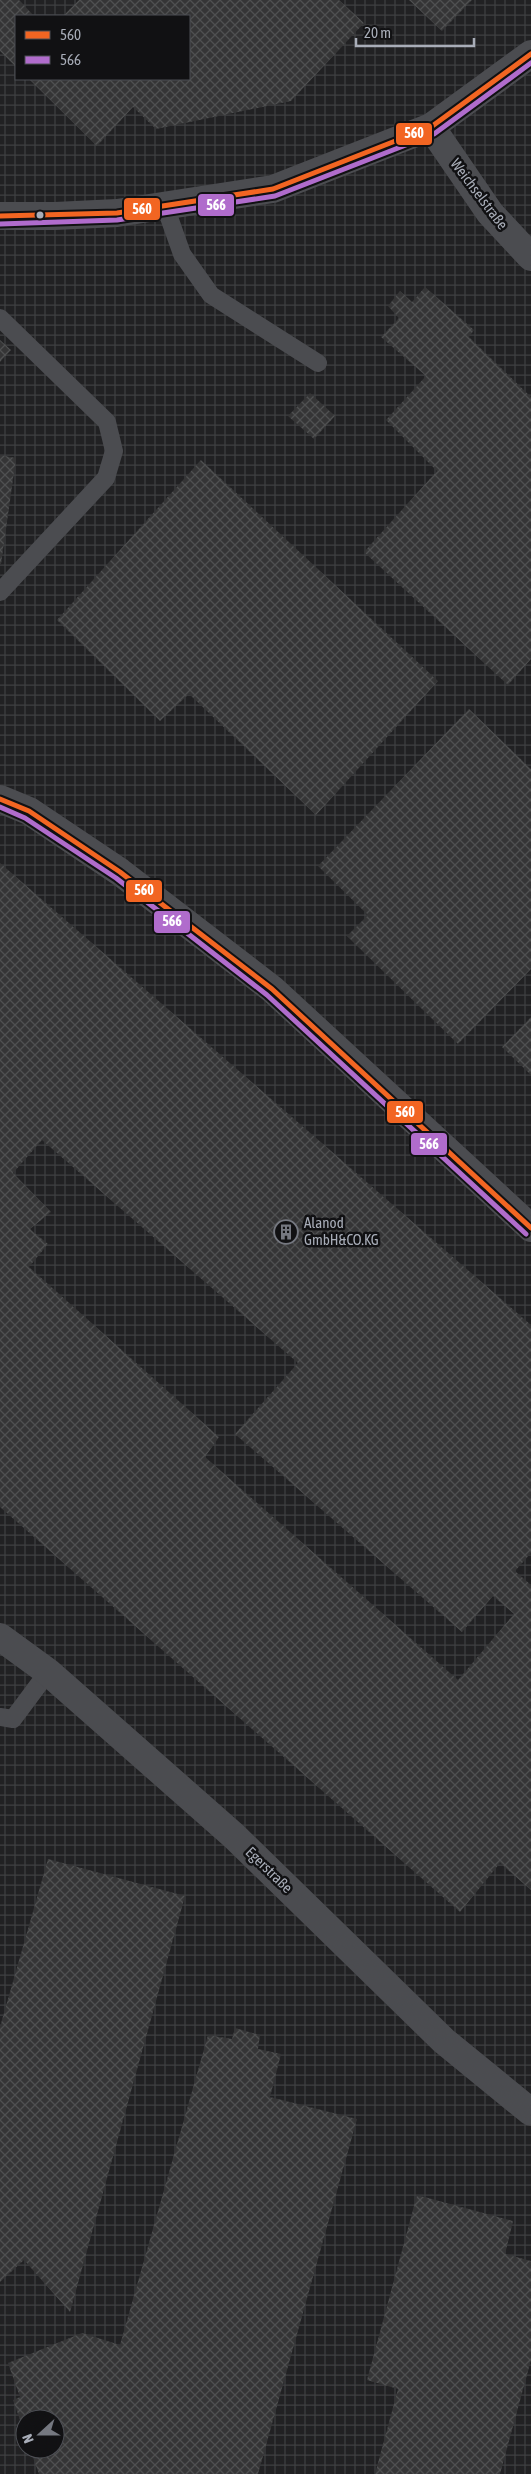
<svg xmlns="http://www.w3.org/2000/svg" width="531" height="2474" font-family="'Asap Condensed',sans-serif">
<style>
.industrial{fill:url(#industrial-grid);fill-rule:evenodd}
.building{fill:url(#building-cross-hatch);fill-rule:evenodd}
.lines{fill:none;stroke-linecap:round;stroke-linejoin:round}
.lane{stroke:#4b4c50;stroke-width:18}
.street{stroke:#4b4c50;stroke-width:28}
.bus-1-casing{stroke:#111113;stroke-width:9}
.bus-2-casing{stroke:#111113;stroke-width:9}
.bus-1{stroke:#f26522;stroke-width:5}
.bus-2{stroke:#b06ccc;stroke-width:5}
.bus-dot{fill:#a8adb8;stroke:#111113;stroke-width:2}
.labels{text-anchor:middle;stroke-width:5;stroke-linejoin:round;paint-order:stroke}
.street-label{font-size:15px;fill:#a8adb8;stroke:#111113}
.poi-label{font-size:15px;fill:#a8adb8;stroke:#111113;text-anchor:start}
.line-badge{stroke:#111113;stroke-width:2}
.badge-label{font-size:14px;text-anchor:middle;font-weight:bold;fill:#fff}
</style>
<defs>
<pattern id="industrial-grid" width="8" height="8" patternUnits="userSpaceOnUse" patternTransform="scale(1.25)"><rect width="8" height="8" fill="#212123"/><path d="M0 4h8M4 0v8" fill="none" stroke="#3e3f41"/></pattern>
<pattern id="building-cross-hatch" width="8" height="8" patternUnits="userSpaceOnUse" patternTransform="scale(1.25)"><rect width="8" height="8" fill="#353536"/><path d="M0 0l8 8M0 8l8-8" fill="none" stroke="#4f5051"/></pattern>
</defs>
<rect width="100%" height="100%" fill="#171717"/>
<path class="industrial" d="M0 0H531V2474H0ZM16 16H189V79H16ZM25 2419H55V2449H25Z"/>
<g class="building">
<polygon points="0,0 19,0 34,16 16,16 16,67 0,51"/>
<polygon points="79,0 339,0 364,23 291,101 156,129 133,107 97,146 29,79 189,79 189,16 63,16"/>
<polygon points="409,0 472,0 442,31"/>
<polygon points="425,287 474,330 469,337 531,397 531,659 508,685 364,552 437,471 386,420 426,376 381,337 399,318 388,306 400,291 412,302"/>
<polygon points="0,340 11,350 0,362"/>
<polygon points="310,393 335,416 314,439 288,416"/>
<polygon points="0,455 16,458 1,564 0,564"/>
<polygon points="201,460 438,681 316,815 189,694 160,721 57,620"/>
<polygon points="469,709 531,769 531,969 458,1044 347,936 368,915 318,866"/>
<path d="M0 863 531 1325V1553L515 1571 531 1585V1890L500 1863 460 1912 0 1507ZM42 1140 298 1363 235 1434 462 1632 493 1596 514 1614 458 1680 205 1457 219 1437 29 1267 48 1244 30 1229 51 1212 13 1173Z"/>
<polygon points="531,1017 531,1075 502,1047"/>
<polygon points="48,1859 185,1896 70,2312 24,2260 0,2282 0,2027"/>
<polygon points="235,2028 260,2035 258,2049 281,2054 270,2097 357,2119 258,2474 39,2474 30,2449 55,2449 55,2419 25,2419 25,2434 13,2400 20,2397 8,2363 82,2333 120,2345 208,2035 232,2039"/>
<polygon points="417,2195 513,2221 505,2254 531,2261 531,2360 500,2474 375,2474 398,2389 367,2380"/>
</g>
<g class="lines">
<g class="lane">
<polyline points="165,206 182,254 211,295 318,363"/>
<polyline points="0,318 107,422 114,451 106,478 0,592"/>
<polyline points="0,1717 13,1719 48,1672"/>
</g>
<g class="street">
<polyline points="431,127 490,213 531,257"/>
<polyline points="0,216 55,216 117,213 273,189 431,127 531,54"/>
<polyline points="0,799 29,811 120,872 272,989 531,1228"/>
<polyline points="0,1637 48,1672 234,1836 444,2041 531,2112"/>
</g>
<g class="bus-1-casing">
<g id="bus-1">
<polyline points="0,216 117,213 273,189 431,127 531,54"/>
<polyline points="0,799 29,811 120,872 272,989 531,1228"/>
</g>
</g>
<g class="bus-2-casing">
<g id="bus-2">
<polyline points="0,224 117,220 275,196 434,134 531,63"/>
<polyline points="0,807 25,818 116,878 267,995 526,1234"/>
</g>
</g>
<use href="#bus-1" class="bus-1"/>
<use href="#bus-2" class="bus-2"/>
</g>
<defs>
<g id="building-ring" transform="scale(1.25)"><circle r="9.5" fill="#111113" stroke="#757880" stroke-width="1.5"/><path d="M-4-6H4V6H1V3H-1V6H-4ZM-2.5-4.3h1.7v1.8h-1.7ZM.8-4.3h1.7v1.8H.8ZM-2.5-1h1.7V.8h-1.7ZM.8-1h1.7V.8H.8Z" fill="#757880"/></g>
</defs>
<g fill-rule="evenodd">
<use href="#building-ring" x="286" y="1232"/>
</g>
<circle class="bus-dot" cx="40" cy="215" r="4.5"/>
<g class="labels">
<g class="street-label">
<text transform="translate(479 194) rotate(53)" y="5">Weichselstraße</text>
<text transform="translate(269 1870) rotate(44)" y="5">Egerstraße</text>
</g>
<g class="poi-label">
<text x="304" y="1228">Alanod<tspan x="304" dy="17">GmbH&amp;CO.KG</tspan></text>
</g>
</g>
<g class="line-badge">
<rect x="395" y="122" width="38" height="24" rx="5" fill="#f26522"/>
<rect x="197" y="193" width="38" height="24" rx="5" fill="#b06ccc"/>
<rect x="123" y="197" width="38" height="24" rx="5" fill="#f26522"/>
<rect x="125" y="879" width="38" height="24" rx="5" fill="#f26522"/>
<rect x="153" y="910" width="38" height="24" rx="5" fill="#b06ccc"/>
<rect x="386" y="1100" width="38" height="24" rx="5" fill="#f26522"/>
<rect x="410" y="1132" width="38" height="24" rx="5" fill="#b06ccc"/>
</g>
<g class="badge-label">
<text x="414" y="138">560</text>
<text x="216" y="210">566</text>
<text x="142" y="214">560</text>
<text x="144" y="895">560</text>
<text x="172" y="926">566</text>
<text x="405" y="1117">560</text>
<text x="429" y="1149">566</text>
</g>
<rect x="15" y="15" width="175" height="65" fill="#111113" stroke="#4d4f55"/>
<rect x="25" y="31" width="25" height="8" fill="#f26522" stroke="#4d4f55"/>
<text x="60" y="40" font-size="15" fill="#a8adb8">560</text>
<rect x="25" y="56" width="25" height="8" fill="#b06ccc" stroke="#4d4f55"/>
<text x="60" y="65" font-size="15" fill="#a8adb8">566</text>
<g transform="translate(40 2434) rotate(249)"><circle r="24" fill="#111113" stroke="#4d4f55"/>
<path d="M0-4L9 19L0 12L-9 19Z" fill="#757880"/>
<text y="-8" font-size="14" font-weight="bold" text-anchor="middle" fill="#a8adb8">N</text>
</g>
<path d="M356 38v8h118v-8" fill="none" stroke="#a8adb8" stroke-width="2.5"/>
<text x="364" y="38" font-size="15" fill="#a8adb8" stroke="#111113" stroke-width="4" paint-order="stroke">20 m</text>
</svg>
